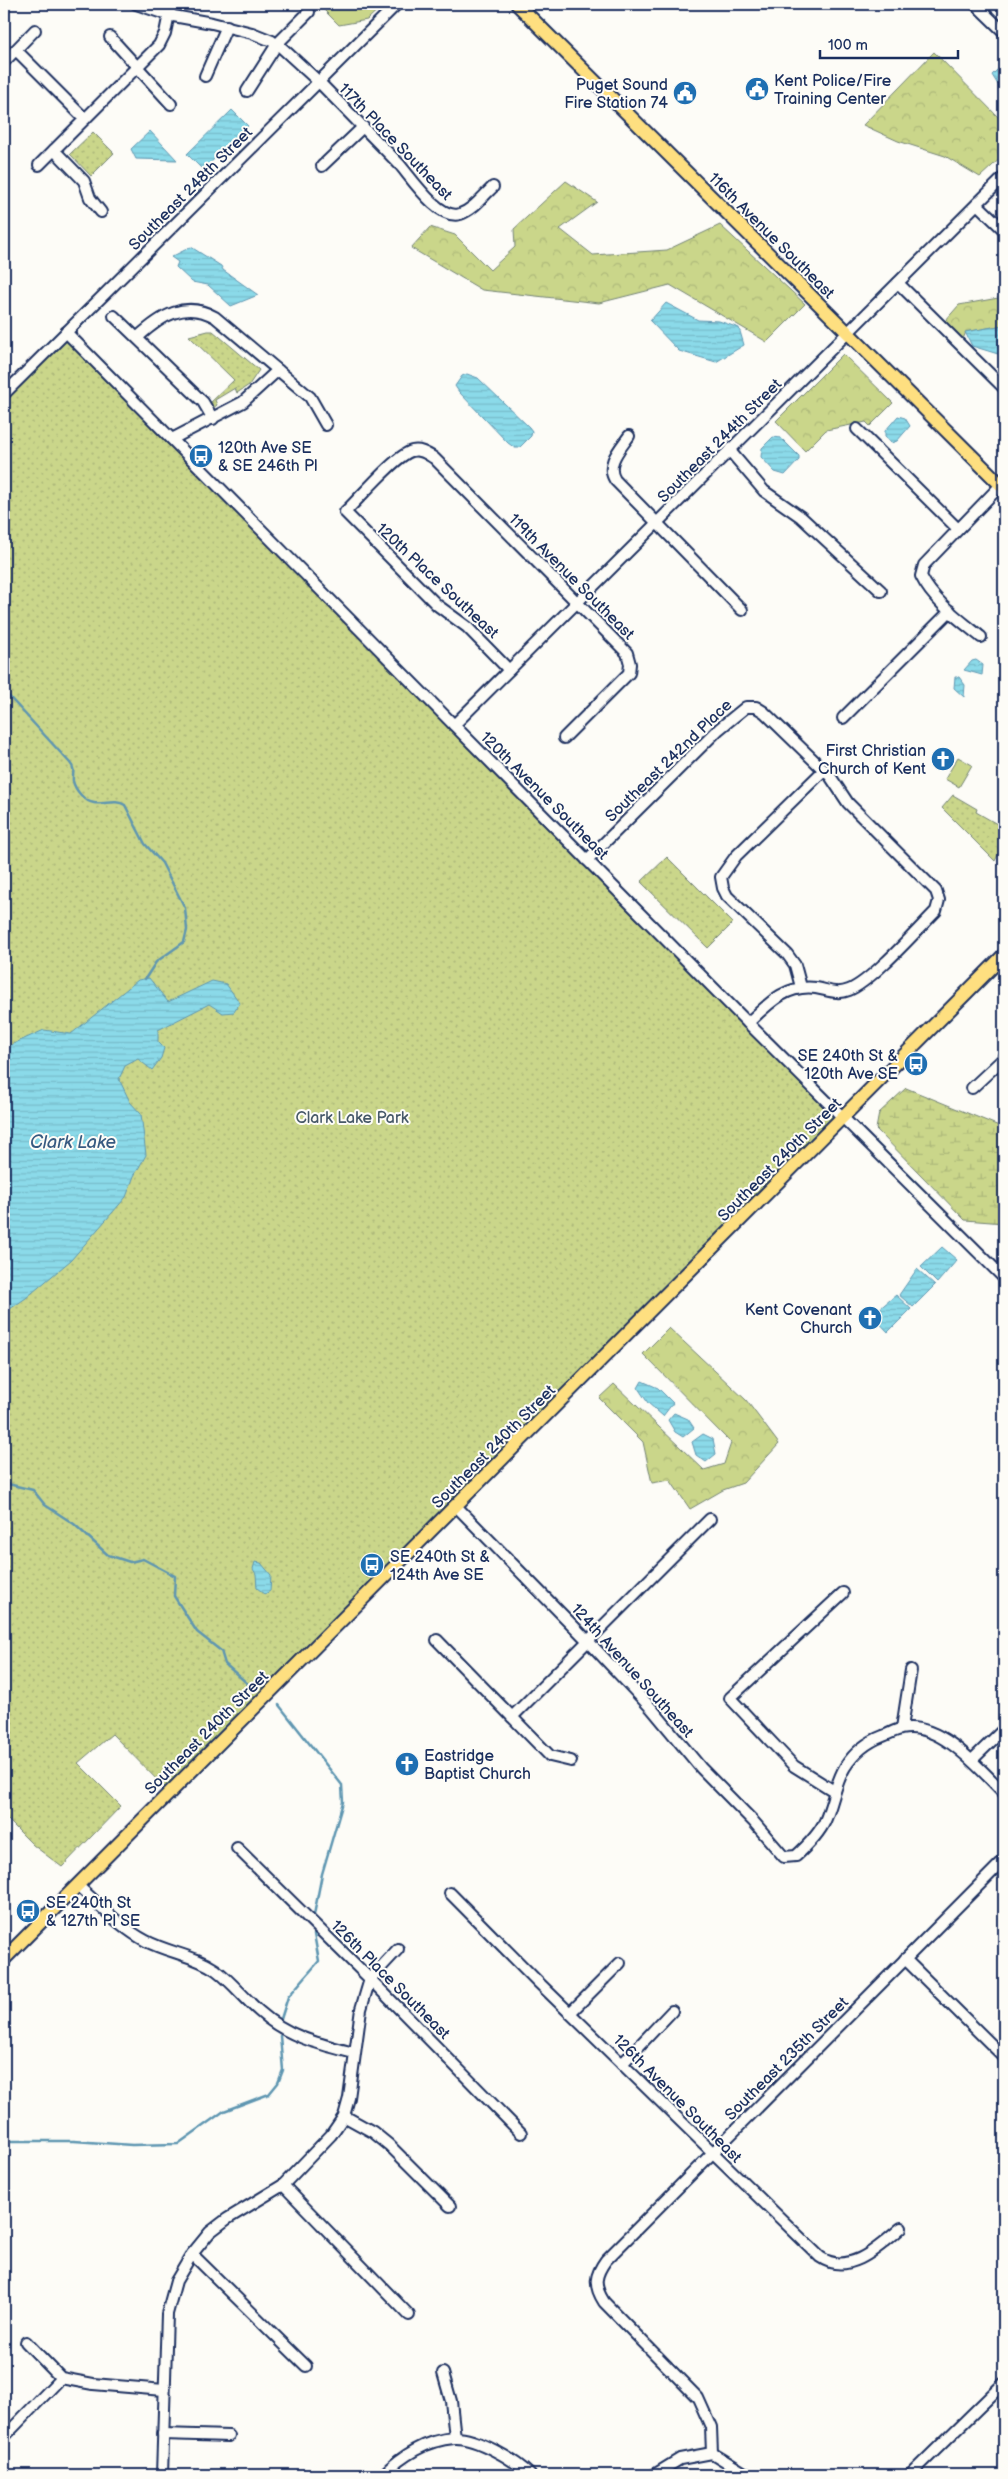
<svg xmlns="http://www.w3.org/2000/svg" width="1008" height="2479" font-family="'Balsamiq Sans',sans-serif">
<style>
.grass{fill:#cad68a;stroke:#728274}
.forest{fill:url(#forest-crowns);stroke:#728274}
.wetland{fill:url(#wetland-marsh);stroke:#728274}
.park{fill:url(#park-dots);stroke:#728274}
.water{fill:url(#water-rules);stroke:#5e96b1}
.lines{fill:none;stroke-linecap:round;stroke-linejoin:round}
.stream{stroke:#5e96b1;stroke-width:2.5}
.minor-casing{stroke:#1b2f5e;stroke-width:14}
.major-casing{stroke:#1b2f5e;stroke-width:16}
.minor{stroke:#fdfcf7;stroke-width:10}
.major{stroke:#fedf80;stroke-width:12}
.labels{text-anchor:middle;stroke-width:4;stroke-linejoin:round;paint-order:stroke}
.poi-label{font-size:16px;fill:#1b2f5e;stroke:#fdfcf7;text-anchor:start}
.street-label{font-size:16px;fill:#1b2f5e;stroke:#fdfcf7}
.park-label{font-size:16px;fill:#475969;stroke:#fdfcf7}
.water-label{font-size:18px;font-style:italic;fill:#375a81;stroke:#fdfcf7}
</style>
<defs>
<pattern id="forest-crowns" width="20" height="18" patternUnits="userSpaceOnUse" patternTransform="scale(1.25)"><rect width="20" height="18" fill="#cad68a"/><path d="M2 6a3 3 0 1 1 6 0M12 15a3 3 0 1 1 6 0" fill="none" stroke="#adb87a"/></pattern>
<pattern id="wetland-marsh" width="20" height="14" patternUnits="userSpaceOnUse" patternTransform="scale(1.25)"><rect width="20" height="14" fill="#cad68a"/><path d="M1 5h8M5 5V1M11 12h8M15 12V8" fill="none" stroke="#adb87a"/></pattern>
<pattern id="park-dots" width="8" height="8" patternUnits="userSpaceOnUse" patternTransform="scale(1.25)"><rect width="8" height="8" fill="#cad68a"/><path d="M2 2h.1M6 6h.1" fill="none" stroke="#adb87a" stroke-width="1.8" stroke-linecap="round"/></pattern>
<pattern id="water-rules" width="6" height="5" patternUnits="userSpaceOnUse" patternTransform="scale(1.25)"><rect width="6" height="5" fill="#8bdae9"/><path d="M0 2.5h6" fill="none" stroke="#77bbca"/></pattern>
</defs>
<rect width="100%" height="100%" fill="#fdfcf7"/>
<filter id="ink" filterUnits="userSpaceOnUse"><feTurbulence type="fractalNoise" baseFrequency=".02" numOctaves="2"/><feDisplacementMap in="SourceGraphic" scale="10" xChannelSelector="R" yChannelSelector="G"/><feConvolveMatrix kernelMatrix="1 2 1 2 8 2 1 2 1" color-interpolation-filters="sRGB"/></filter>
<g filter="url(#ink)">
<g class="grass">
<polygon points="318,4 384,4 367,20 339,25"/>
<polygon points="958,757 972,765 959,787 945,779"/>
</g>
<g class="forest">
<polygon points="934,52 1004,123 1004,155 980,177 945,156 898,141 863,125"/>
<polygon points="566,181 597,202 560,229 593,255 667,250 720,225 805,304 767,342 670,285 599,303 482,290 411,248 430,227 455,235 490,270 515,247 514,229"/>
<polygon points="1004,297 1004,325 966,332 963,339 945,321 959,305"/>
<polygon points="843,354 893,403 870,426 866,422 826,430 805,451 776,421"/>
<polygon points="669,1328 746,1400 779,1444 743,1483 723,1490 690,1509 670,1480 652,1483 643,1442 599,1398 614,1384 704,1470 724,1464 731,1443 643,1354"/>
</g>
<polygon class="wetland" points="906,1088 1004,1128 1004,1223 965,1220 876,1129 879,1113"/>
<g class="park">
<polygon points="93,132 114,153 91,176 70,154"/>
<polygon points="208,331 213,331 259,370 249,385 237,393 235,388 215,400 217,405 212,409 209,404 234,380 189,336"/>
<polygon points="66,332 843,1117 169,1792 112,1734 78,1763 121,1806 62,1867 33,1845 4,1816 4,394"/>
<polygon points="953,795 977,809 976,812 1004,828 1004,843 995,861 942,808"/>
<polygon points="667,857 733,923 708,948 641,882"/>
</g>
<g class="water">
<polygon points="1004,63 1004,91 1000,88 992,75"/>
<polygon points="232,110 248,126 203,170 187,154"/>
<polygon points="150,131 177,160 136,159 131,149"/>
<polygon points="191,247 221,266 223,270 258,295 231,306 208,285 192,282 176,267 178,262 171,257"/>
<polygon points="666,303 698,320 719,321 739,328 744,345 716,362 679,351 650,321"/>
<polygon points="1004,325 1004,349 998,354 972,346 965,332"/>
<polygon points="467,374 478,378 529,427 532,431 531,436 519,448 515,448 508,443 459,392 455,386 462,376"/>
<polygon points="898,416 905,418 910,426 897,441 891,443 885,436 885,431"/>
<polygon points="773,437 781,438 799,456 799,460 785,475 775,472 761,457 762,448"/>
<polygon points="976,660 983,665 982,675 964,670 972,661"/>
<polygon points="955,677 959,677 965,685 964,697 954,688"/>
<polygon points="149,978 168,1002 212,981 226,984 240,1003 234,1012 223,1013 209,1004 158,1030 158,1042 164,1048 161,1058 152,1070 138,1059 125,1066 119,1079 130,1102 141,1114 146,1155 134,1176 126,1197 71,1260 26,1298 4,1313 4,1048 44,1030 71,1034 138,980"/>
<polygon points="942,1247 957,1260 937,1283 921,1267"/>
<polygon points="917,1269 935,1285 913,1307 899,1295"/>
<polygon points="896,1295 911,1309 888,1332 872,1315"/>
<polygon points="642,1381 658,1388 673,1403 663,1416 648,1403 638,1388"/>
<polygon points="674,1413 688,1419 694,1428 683,1437 675,1432 668,1420"/>
<polygon points="703,1434 713,1439 716,1454 706,1462 696,1455 692,1442"/>
<polygon points="255,1562 261,1563 271,1575 270,1591 265,1594 257,1588 256,1574 253,1569"/>
</g>
<g class="lines">
<g class="stream">
<path d="M4 691 70 763C76 770 72 774 73 781 75 790 85 802 94 803 104 805 116 799 125 805L145 844 162 863 185 908 187 930 184 942 156 962 145 979"/>
<polyline points="4,1483 33,1490 45,1505 74,1524 108,1555 130,1562 143,1559 175,1576 174,1596 197,1632 221,1651 225,1664 248,1684"/>
<polyline points="279,1705 342,1785 343,1802 322,1874 314,1915"/>
<polyline points="281,2019 288,1997 319,1961 314,1934"/>
<polyline points="4,2141 74,2141 132,2145 178,2144 224,2111 269,2094 278,2083 283,2070 280,2036"/>
</g>
<g class="minor-casing">
<g id="minor">
<path d="M136 4 168 15 212 23 252 33 272 41 282 48 319 82 400 165C412 179 440 221 460 214 473 210 483 196 493 187"/>
<polyline points="975,4 1004,32"/>
<polyline points="110,37 171,104"/>
<polyline points="16,50 85,119"/>
<polyline points="4,62 35,30"/>
<polyline points="205,76 227,26"/>
<polyline points="247,91 277,44 309,12"/>
<polyline points="54,150 84,181 90,198 101,212"/>
<polyline points="39,165 159,45 165,33 171,4"/>
<polyline points="322,166 363,127"/>
<polyline points="977,204 1004,230"/>
<polyline points="898,283 1004,388"/>
<polyline points="114,316 203,402 213,419"/>
<polyline points="66,332 748,1023 1004,1278"/>
<path d="M138 337C161 316 185 300 215 317L310 397 326 425"/>
<polyline points="4,394 397,4"/>
<polyline points="857,429 958,529"/>
<path d="M629 436C620 449 605 464 615 480L742 610"/>
<polyline points="172,439 243,402 278,370"/>
<polyline points="730,451 764,491 801,517 881,591"/>
<path d="M981 637C960 620 933 601 921 576L924 565 1001 485"/>
<path d="M509 670 467 627 437 605 345 512C359 499 396 455 412 451 421 449 427 454 434 458L627 653 630 664 629 673 564 738"/>
<polyline points="843,718 950,611"/>
<polyline points="454,725 1004,177"/>
<path d="M587 860 719 729 746 707H756L764 712 830 776 848 803 936 891 939 900 936 911C917 930 872 981 849 990 837 995 828 990 816 988 786 984 768 1004 748 1023"/>
<polyline points="801,987 795,965 787,954 727,896 723,888 721,877 736,856 824,770"/>
<polyline points="972,1088 1004,1058"/>
<path d="M456 1506 588 1641 652 1709 701 1768 753 1821 784 1857 796 1856C807 1846 819 1834 825 1821 833 1803 835 1784 845 1767 854 1753 867 1742 883 1736 889 1734 895 1730 901 1729 939 1720 980 1769 1004 1793"/>
<polyline points="437,1640 550,1756 571,1761"/>
<polyline points="512,1717 710,1519"/>
<polyline points="902,1728 911,1670"/>
<polyline points="972,1760 1004,1729"/>
<polyline points="834,1791 794,1766 730,1698 843,1593"/>
<polyline points="237,1848 370,1979 521,2133"/>
<path d="M78 1886C99 1904 121 1928 146 1941 169 1953 194 1955 216 1970 232 1982 245 1999 260 2012 288 2037 319 2044 354 2053"/>
<path d="M450 1893 538 1982 820 2257C849 2277 880 2246 901 2228"/>
<polyline points="905,1959 1004,2057"/>
<polyline points="570,2013 620,1963"/>
<polyline points="622,2064 672,2011"/>
<polyline points="344,2116 373,2132 389,2145 450,2206"/>
<polyline points="283,2185 409,2315"/>
<polyline points="192,2254 306,2366"/>
<polyline points="26,2342 61,2378 93,2384 164,2390"/>
<polyline points="443,2373 451,2401 455,2438"/>
<polyline points="163,2434 229,2436"/>
<polyline points="4,2437 61,2378"/>
<polyline points="162,2475 167,2314 176,2281 192,2254 210,2232 227,2219 283,2185 331,2135 344,2116 349,2098 361,2009 370,1979 398,1949"/>
<path d="M383 2475C401 2456 427 2440 454 2438 476 2437 515 2460 530 2475"/>
<polyline points="654,2475 680,2459 712,2453"/>
<path d="M748 2475 712 2453 711 2427 698 2398 604 2302C593 2285 595 2275 606 2260L1004 1860"/>
<polyline points="910,2475 1004,2383"/>
</g>
</g>
<g class="major-casing">
<g id="major">
<polyline points="517,4 1004,488"/>
<polyline points="4,1959 1004,955"/>
</g>
</g>
<use href="#minor" class="minor"/>
<use href="#major" class="major"/>
</g>
</g>
<defs>
<g id="civic-disc" transform="scale(1.25)"><circle r="9.5" fill="#1f6fb2" stroke="#fdfcf7"/><path d="M-.6-6.5H3V-4.5H.6V-3L4-1V1h2V6H-6V1h2V-1L-.6-3ZM-1.2 2.5V6h2.4V2.5Z" fill="#fff"/></g>
<g id="bus-disc" transform="scale(1.25)"><circle r="9.5" fill="#1f6fb2" stroke="#fdfcf7"/><path d="M-5-6H5V4H4V6H2V4H-2V6H-4V4H-5ZM-3.5-4V0h7V-4ZM-3.5 1.2v1.5H-2V1.2ZM2 1.2v1.5H3.5V1.2Z" fill="#fff"/></g>
<g id="church-disc" transform="scale(1.25)"><circle r="9.5" fill="#1f6fb2" stroke="#fdfcf7"/><path d="M-1.2-6h2.4v3.5h3.3v2.4h-3.3V6h-2.4V-.1h-3.3v-2.4h3.3Z" fill="#fff"/></g>
</defs>
<g fill-rule="evenodd">
<use href="#civic-disc" x="757" y="89"/>
<use href="#civic-disc" x="685" y="93"/>
<use href="#bus-disc" x="201" y="456"/>
<use href="#church-disc" x="943" y="759"/>
<use href="#bus-disc" x="916" y="1064"/>
<use href="#church-disc" x="870" y="1318"/>
<use href="#bus-disc" x="372" y="1565"/>
<use href="#church-disc" x="407" y="1764"/>
<use href="#bus-disc" x="28" y="1911"/>
</g>
<g class="labels">
<g class="poi-label">
<text x="774" y="86">Kent Police/Fire<tspan x="774" dy="18">Training Center</tspan></text>
<text x="668" y="90" text-anchor="end">Puget Sound<tspan x="668" dy="18">Fire Station 74</tspan></text>
<text x="218" y="453">120th Ave SE<tspan x="218" dy="18">&amp; SE 246th Pl</tspan></text>
<text x="926" y="756" text-anchor="end">First Christian<tspan x="926" dy="18">Church of Kent</tspan></text>
<text x="898" y="1061" text-anchor="end">SE 240th St &amp;<tspan x="898" dy="18">120th Ave SE</tspan></text>
<text x="852" y="1315" text-anchor="end">Kent Covenant<tspan x="852" dy="18">Church</tspan></text>
<text x="390" y="1562">SE 240th St &amp;<tspan x="390" dy="18">124th Ave SE</tspan></text>
<text x="424" y="1761">Eastridge<tspan x="424" dy="18">Baptist Church</tspan></text>
<text x="46" y="1908">SE 240th St<tspan x="46" dy="18">&amp; 127th Pl SE</tspan></text>
</g>
<g class="street-label">
<text transform="translate(396 141) rotate(46)" y="6">117th Place Southeast</text>
<text transform="translate(190 188) rotate(-45)" y="6">Southeast 248th Street</text>
<text transform="translate(772 235) rotate(45)" y="6">116th Avenue Southeast</text>
<text transform="translate(719 440) rotate(-45)" y="6">Southeast 244th Street</text>
<text transform="translate(572 576) rotate(45)" y="6">119th Avenue Southeast</text>
<text transform="translate(438 580) rotate(43)" y="6">120th Place Southeast</text>
<text transform="translate(668 760) rotate(-44)" y="6">Southeast 242nd Place</text>
<text transform="translate(545 795) rotate(45)" y="6">120th Avenue Southeast</text>
<text transform="translate(779 1159) rotate(-45)" y="6">Southeast 240th Street</text>
<text transform="translate(493 1446) rotate(-45)" y="6">Southeast 240th Street</text>
<text transform="translate(633 1670) rotate(48)" y="6">124th Avenue Southeast</text>
<text transform="translate(206 1732) rotate(-45)" y="6">Southeast 240th Street</text>
<text transform="translate(391 1979) rotate(45)" y="6">126th Place Southeast</text>
<text transform="translate(786 2058) rotate(-45)" y="6">Southeast 235th Street</text>
<text transform="translate(678 2098) rotate(45)" y="6">126th Avenue Southeast</text>
</g>
<g class="park-label">
<text x="352" y="1123">Clark Lake Park</text>
</g>
<g class="water-label">
<text x="73" y="1148">Clark Lake</text>
</g>
</g>
<rect width="1008" height="2479" fill="none" stroke="#fdfcf7" stroke-width="20"/>
<rect x="10" y="10" width="988" height="2459" fill="none" stroke="#1b2f5e" stroke-width="2" filter="url(#ink)"/>
<path d="M820 50v8h138v-8" fill="none" stroke="#1b2f5e" stroke-width="2.5"/>
<text x="828" y="50" font-size="15" fill="#1b2f5e" stroke="#fdfcf7" stroke-width="4" paint-order="stroke">100 m</text>
</svg>
